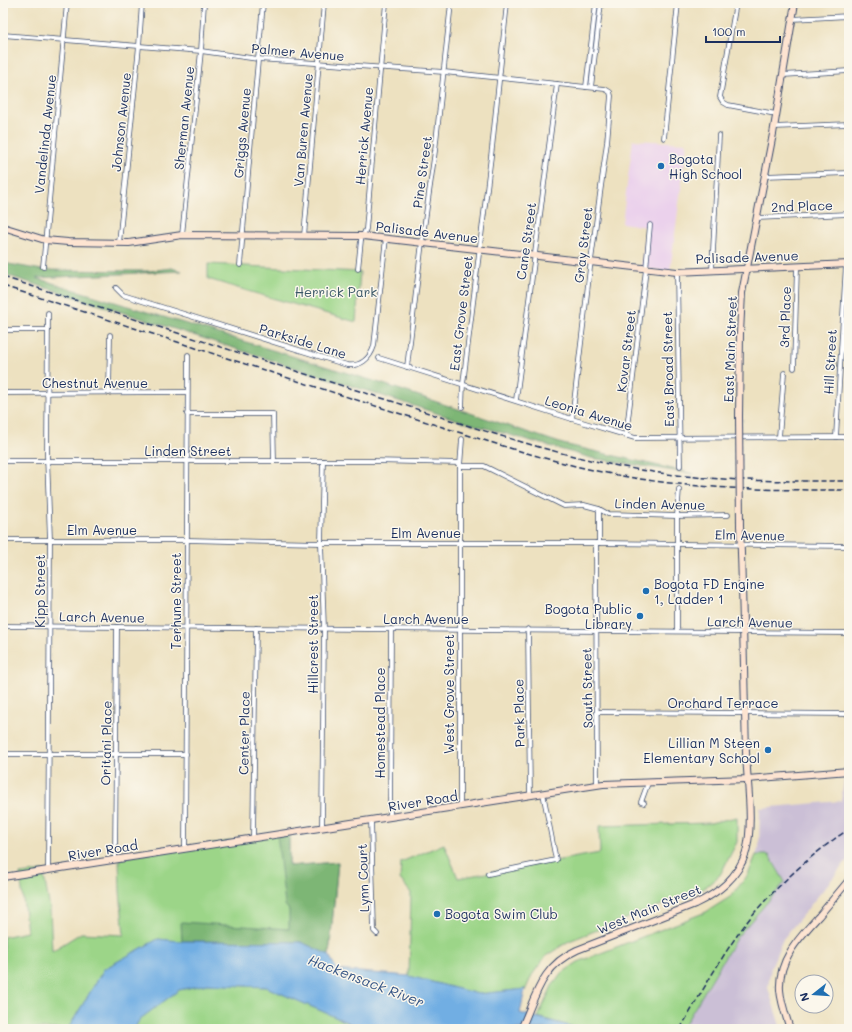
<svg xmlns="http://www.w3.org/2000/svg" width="852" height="1032" font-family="Mali,sans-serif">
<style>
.built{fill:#ebd1ec}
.industrial{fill:#cbbfd6}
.green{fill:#9cd588;stroke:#5c8273}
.forest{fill:#7db674;stroke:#4c7269}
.water{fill:#71aee3;stroke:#466ea0}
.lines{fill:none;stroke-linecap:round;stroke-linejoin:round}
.street-casing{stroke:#3a4a6d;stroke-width:5.5}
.secondary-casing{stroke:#3a4a6d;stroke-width:8}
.street{stroke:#fff;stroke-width:4}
.secondary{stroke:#fde4d1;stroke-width:6}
.rail{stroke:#1b2f5e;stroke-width:1.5;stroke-dasharray:6 3;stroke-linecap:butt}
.secondary-bridge-casing{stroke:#3a4a6d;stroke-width:8;stroke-linecap:butt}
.secondary-bridge{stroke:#fde4d1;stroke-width:6}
.poi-dot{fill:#1f6fb2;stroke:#fbf7ec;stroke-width:1.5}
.labels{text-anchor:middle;stroke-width:3;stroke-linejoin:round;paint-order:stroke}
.street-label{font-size:13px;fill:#1b2f5e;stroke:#fbf7ec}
.poi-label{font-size:13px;fill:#1b2f5e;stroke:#fbf7ec;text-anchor:start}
.park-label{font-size:13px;fill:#3b5868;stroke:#fbf7ec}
.water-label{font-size:14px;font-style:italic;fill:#355586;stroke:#fbf7ec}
</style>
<rect width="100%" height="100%" fill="#fbf7ec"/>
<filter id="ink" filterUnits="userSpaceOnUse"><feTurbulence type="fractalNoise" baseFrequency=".025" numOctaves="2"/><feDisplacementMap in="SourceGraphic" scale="8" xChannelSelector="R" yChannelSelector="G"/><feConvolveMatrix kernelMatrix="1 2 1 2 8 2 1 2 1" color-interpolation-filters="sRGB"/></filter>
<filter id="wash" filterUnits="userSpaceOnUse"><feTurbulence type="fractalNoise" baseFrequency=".012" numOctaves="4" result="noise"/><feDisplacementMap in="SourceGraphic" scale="16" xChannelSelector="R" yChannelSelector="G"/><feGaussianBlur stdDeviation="0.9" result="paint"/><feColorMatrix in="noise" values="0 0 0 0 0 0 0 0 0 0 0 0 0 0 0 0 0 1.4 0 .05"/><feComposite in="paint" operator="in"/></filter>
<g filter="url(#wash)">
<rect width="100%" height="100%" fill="#ede1c0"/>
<polygon class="built" points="633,140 687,143 670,271 641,268 647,227 622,223"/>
<polygon class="industrial" points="844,780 849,780 849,858 783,939 771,967 768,988 781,1029 682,1029 737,937 785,882 769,855 756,855 759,847 760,808 841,801"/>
<g class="green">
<polygon points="208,264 360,272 356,322 251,292 208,279"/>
<polygon points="737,817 737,842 720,875 703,889 569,941 546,956 532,975 525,991 525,989 478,994 409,976 411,893 400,879 401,862 444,844 458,878 600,853 599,826 710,823"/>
<polygon points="289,832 289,866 338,862 329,955 301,942 179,941 158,939 104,969 68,1029 3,1029 3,937 27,932 20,874 43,871 50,909 52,951 81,933 124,935 120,891 119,858"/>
<polygon points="756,855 769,855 785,882 737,937 682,1029 581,1029 538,1017 552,986 562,973 578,962 706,912 730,897 748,875"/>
<polygon points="207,984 266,987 363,1029 134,1029 140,1019 179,990"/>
</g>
<g class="forest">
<polygon points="3,263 42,270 149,271 171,268 182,271 36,278 377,382 563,444 694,474 591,458 461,421 3,274"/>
<polygon points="289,832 289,866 338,862 329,955 301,942 182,941 181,922 289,929 289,910 285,905 277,834"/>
</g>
<polygon class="water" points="158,939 179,941 301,942 329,955 337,970 409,976 478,994 525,989 520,1013 581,1029 363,1029 266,987 207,984 179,990 140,1019 134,1029 87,1029 87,1026 82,1029 68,1029 104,969"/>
</g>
<g filter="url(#ink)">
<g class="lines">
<g class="street-casing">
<g id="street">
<polyline points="736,3 720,97 723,102 728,105 776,114"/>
<polyline points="792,19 849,16"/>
<polyline points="3,35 201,51 258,59 444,72 605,89 610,92 611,96 607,142 590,268 572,419"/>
<polyline points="783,75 849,71"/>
<polyline points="586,87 596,3"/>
<polyline points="591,87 601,3"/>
<polyline points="774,127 849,124"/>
<polyline points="664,138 678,3"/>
<polyline points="764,176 849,173"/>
<polyline points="756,218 849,214"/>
<polyline points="182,235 201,51 204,3"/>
<polyline points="304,236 324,3"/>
<polyline points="119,243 139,46 142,3"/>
<polyline points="240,265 263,3"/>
<polyline points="43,267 67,3"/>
<polyline points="358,269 361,240 366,229 386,3"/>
<polyline points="712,270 719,135"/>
<polyline points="677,272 680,466"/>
<path d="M116 288 123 295 347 365C360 367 370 359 374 346L386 238"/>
<polyline points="3,330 48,330"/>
<polyline points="379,358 572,419 635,438 849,437"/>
<polyline points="407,367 422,242 435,151 451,3"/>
<polyline points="794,368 797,267"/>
<polyline points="3,393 187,392"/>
<polyline points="109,393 110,335"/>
<polyline points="516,400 557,84"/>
<polyline points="462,407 463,384 492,148 507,3"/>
<polyline points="187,414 273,414 274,461"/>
<polyline points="626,436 646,269 650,225"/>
<polyline points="779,437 784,373"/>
<polyline points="836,437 846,264"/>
<polyline points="3,461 373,461 460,463"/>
<polyline points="460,466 484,466 564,506 584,505 599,509 608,514 677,516 728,515"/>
<polyline points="3,540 187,540 321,543 599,543 849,546"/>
<polyline points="596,543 597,785"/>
<polyline points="599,543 599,509"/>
<polyline points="3,626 849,633"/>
<polyline points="528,629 530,796"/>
<polyline points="677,631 677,516 679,489"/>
<polyline points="597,712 849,714"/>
<polyline points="3,754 186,754"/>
<polyline points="644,803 641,802 648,783"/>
<polyline points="460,806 460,466 462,439"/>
<polyline points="390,817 391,629"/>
<polyline points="371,820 374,931 377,934"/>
<polyline points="322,827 324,629 321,543 323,461"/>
<polyline points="253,838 256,628"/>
<polyline points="185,848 188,355"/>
<polyline points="115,859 117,627"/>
<polyline points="48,870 50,540 47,455 48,313"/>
<polyline points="488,874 556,860 543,793"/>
</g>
</g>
<g class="secondary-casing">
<g id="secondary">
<polyline points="3,227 45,240 68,242 129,243 182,235 363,236 677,272 849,264"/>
<polyline points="739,416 740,333 742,293 773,134 795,3"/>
<polyline points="3,877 603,784 747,779 849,771"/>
<path d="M521 1029C536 996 541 966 577 950L695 904C718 893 738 878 746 852 754 822 747 783 746 752 744 677 743 601 740 525"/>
<path d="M790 1029C786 1016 781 1003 780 990 778 959 800 937 819 916 829 904 839 892 849 880"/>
</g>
</g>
<use href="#street" class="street"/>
<use href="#secondary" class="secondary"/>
<g class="rail">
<path d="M3 277C136 319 268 363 401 404 482 430 563 458 647 471 714 482 782 481 849 481"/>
<path d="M3 286C136 328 268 372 401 414 482 439 563 468 647 480 714 490 781 490 849 490"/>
<path d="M680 1029C704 989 730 939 762 904 787 877 817 850 849 829"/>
</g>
<g class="secondary-bridge-casing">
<polyline id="secondary-bridge" points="739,416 740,525"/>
</g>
<use href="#secondary-bridge" class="secondary-bridge"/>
</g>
</g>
<g class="poi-dot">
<circle cx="661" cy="166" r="4"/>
<circle cx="646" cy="591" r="4"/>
<circle cx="640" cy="616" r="4"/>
<circle cx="768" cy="750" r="4"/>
<circle cx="437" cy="914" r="4"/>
</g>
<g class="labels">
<g class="street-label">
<text transform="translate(298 52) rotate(5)" y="5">Palmer Avenue</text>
<text transform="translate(184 118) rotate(-84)" y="5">Sherman Avenue</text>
<text transform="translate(121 122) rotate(-84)" y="5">Johnson Avenue</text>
<text transform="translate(303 130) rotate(-85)" y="5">Van Buren Avenue</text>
<text transform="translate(242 133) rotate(-85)" y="5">Griggs Avenue</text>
<text transform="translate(45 134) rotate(-84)" y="5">Vandelinda Avenue</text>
<text transform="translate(364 136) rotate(-85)" y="5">Herrick Avenue</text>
<text transform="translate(422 172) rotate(-82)" y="5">Pine Street</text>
<text transform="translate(802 206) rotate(-2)" y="5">2nd Place</text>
<text transform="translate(427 232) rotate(7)" y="5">Palisade Avenue</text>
<text transform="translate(526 241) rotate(-82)" y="5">Cane Street</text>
<text transform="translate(583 245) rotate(-83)" y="5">Gray Street</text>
<text transform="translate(747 257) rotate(-2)" y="5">Palisade Avenue</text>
<text transform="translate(461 313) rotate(-83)" y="5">East Grove Street</text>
<text transform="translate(785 317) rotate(-88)" y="5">3rd Place</text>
<text transform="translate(303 341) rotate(17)" y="5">Parkside Lane</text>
<text transform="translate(730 349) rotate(-88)" y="5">East Main Street</text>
<text transform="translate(626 351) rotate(-83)" y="5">Kovar Street</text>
<text transform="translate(830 362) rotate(-87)" y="5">Hill Street</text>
<text transform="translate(668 369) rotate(-91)" y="5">East Broad Street</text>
<text x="95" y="388">Chestnut Avenue</text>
<text transform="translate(589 413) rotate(17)" y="5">Leonia Avenue</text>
<text x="188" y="456">Linden Street</text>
<text transform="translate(660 504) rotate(1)" y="5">Linden Avenue</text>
<text x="102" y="535">Elm Avenue</text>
<text x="426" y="538">Elm Avenue</text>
<text transform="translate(750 535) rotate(1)" y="5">Elm Avenue</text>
<text transform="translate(40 591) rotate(-90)" y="5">Kipp Street</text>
<text transform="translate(176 601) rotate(-90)" y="5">Terhune Street</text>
<text transform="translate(102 617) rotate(1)" y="5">Larch Avenue</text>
<text x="426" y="624">Larch Avenue</text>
<text transform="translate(750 622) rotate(1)" y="5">Larch Avenue</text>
<text transform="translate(313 644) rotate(-90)" y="5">Hillcrest Street</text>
<text transform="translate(587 688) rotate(-91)" y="5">South Street</text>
<text transform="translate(449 694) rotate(-90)" y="5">West Grove Street</text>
<text x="723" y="708">Orchard Terrace</text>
<text transform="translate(519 713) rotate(-91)" y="5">Park Place</text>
<text transform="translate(380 723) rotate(-90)" y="5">Homestead Place</text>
<text transform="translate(244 733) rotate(-89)" y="5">Center Place</text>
<text transform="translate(106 743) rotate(-89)" y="5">Oritani Place</text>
<text transform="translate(423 801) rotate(-9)" y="5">River Road</text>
<text transform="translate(103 850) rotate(-9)" y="5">River Road</text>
<text transform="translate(363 878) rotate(-92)" y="5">Lynn Court</text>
<text transform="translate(649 909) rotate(-22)" y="5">West Main Street</text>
</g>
<g class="poi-label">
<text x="669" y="164">Bogota<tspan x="669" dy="15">High School</tspan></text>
<text x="654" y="589">Bogota FD Engine<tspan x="654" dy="15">1, Ladder 1</tspan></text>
<text x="632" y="614" text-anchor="end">Bogota Public<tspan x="632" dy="15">Library</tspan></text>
<text x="760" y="748" text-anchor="end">Lillian M Steen<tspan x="760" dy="15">Elementary School</tspan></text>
<text x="445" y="919">Bogota Swim Club</text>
</g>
<g class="park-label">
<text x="336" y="297">Herrick Park</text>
</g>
<g class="water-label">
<text transform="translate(366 981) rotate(21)" y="5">Hackensack River</text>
</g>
</g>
<rect width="852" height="1032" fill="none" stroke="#fbf7ec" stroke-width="16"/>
<g transform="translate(814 994) rotate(253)"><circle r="19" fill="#fbf7ec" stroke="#a1a7b3"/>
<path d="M0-3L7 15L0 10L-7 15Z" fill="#1f6fb2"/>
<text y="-6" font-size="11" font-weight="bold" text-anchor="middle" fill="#1b2f5e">N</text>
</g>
<path d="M706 36v6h74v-6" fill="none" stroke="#1b2f5e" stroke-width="2"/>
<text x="712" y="36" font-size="12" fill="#1b2f5e" stroke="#fbf7ec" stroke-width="3" paint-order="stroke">100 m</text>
</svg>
